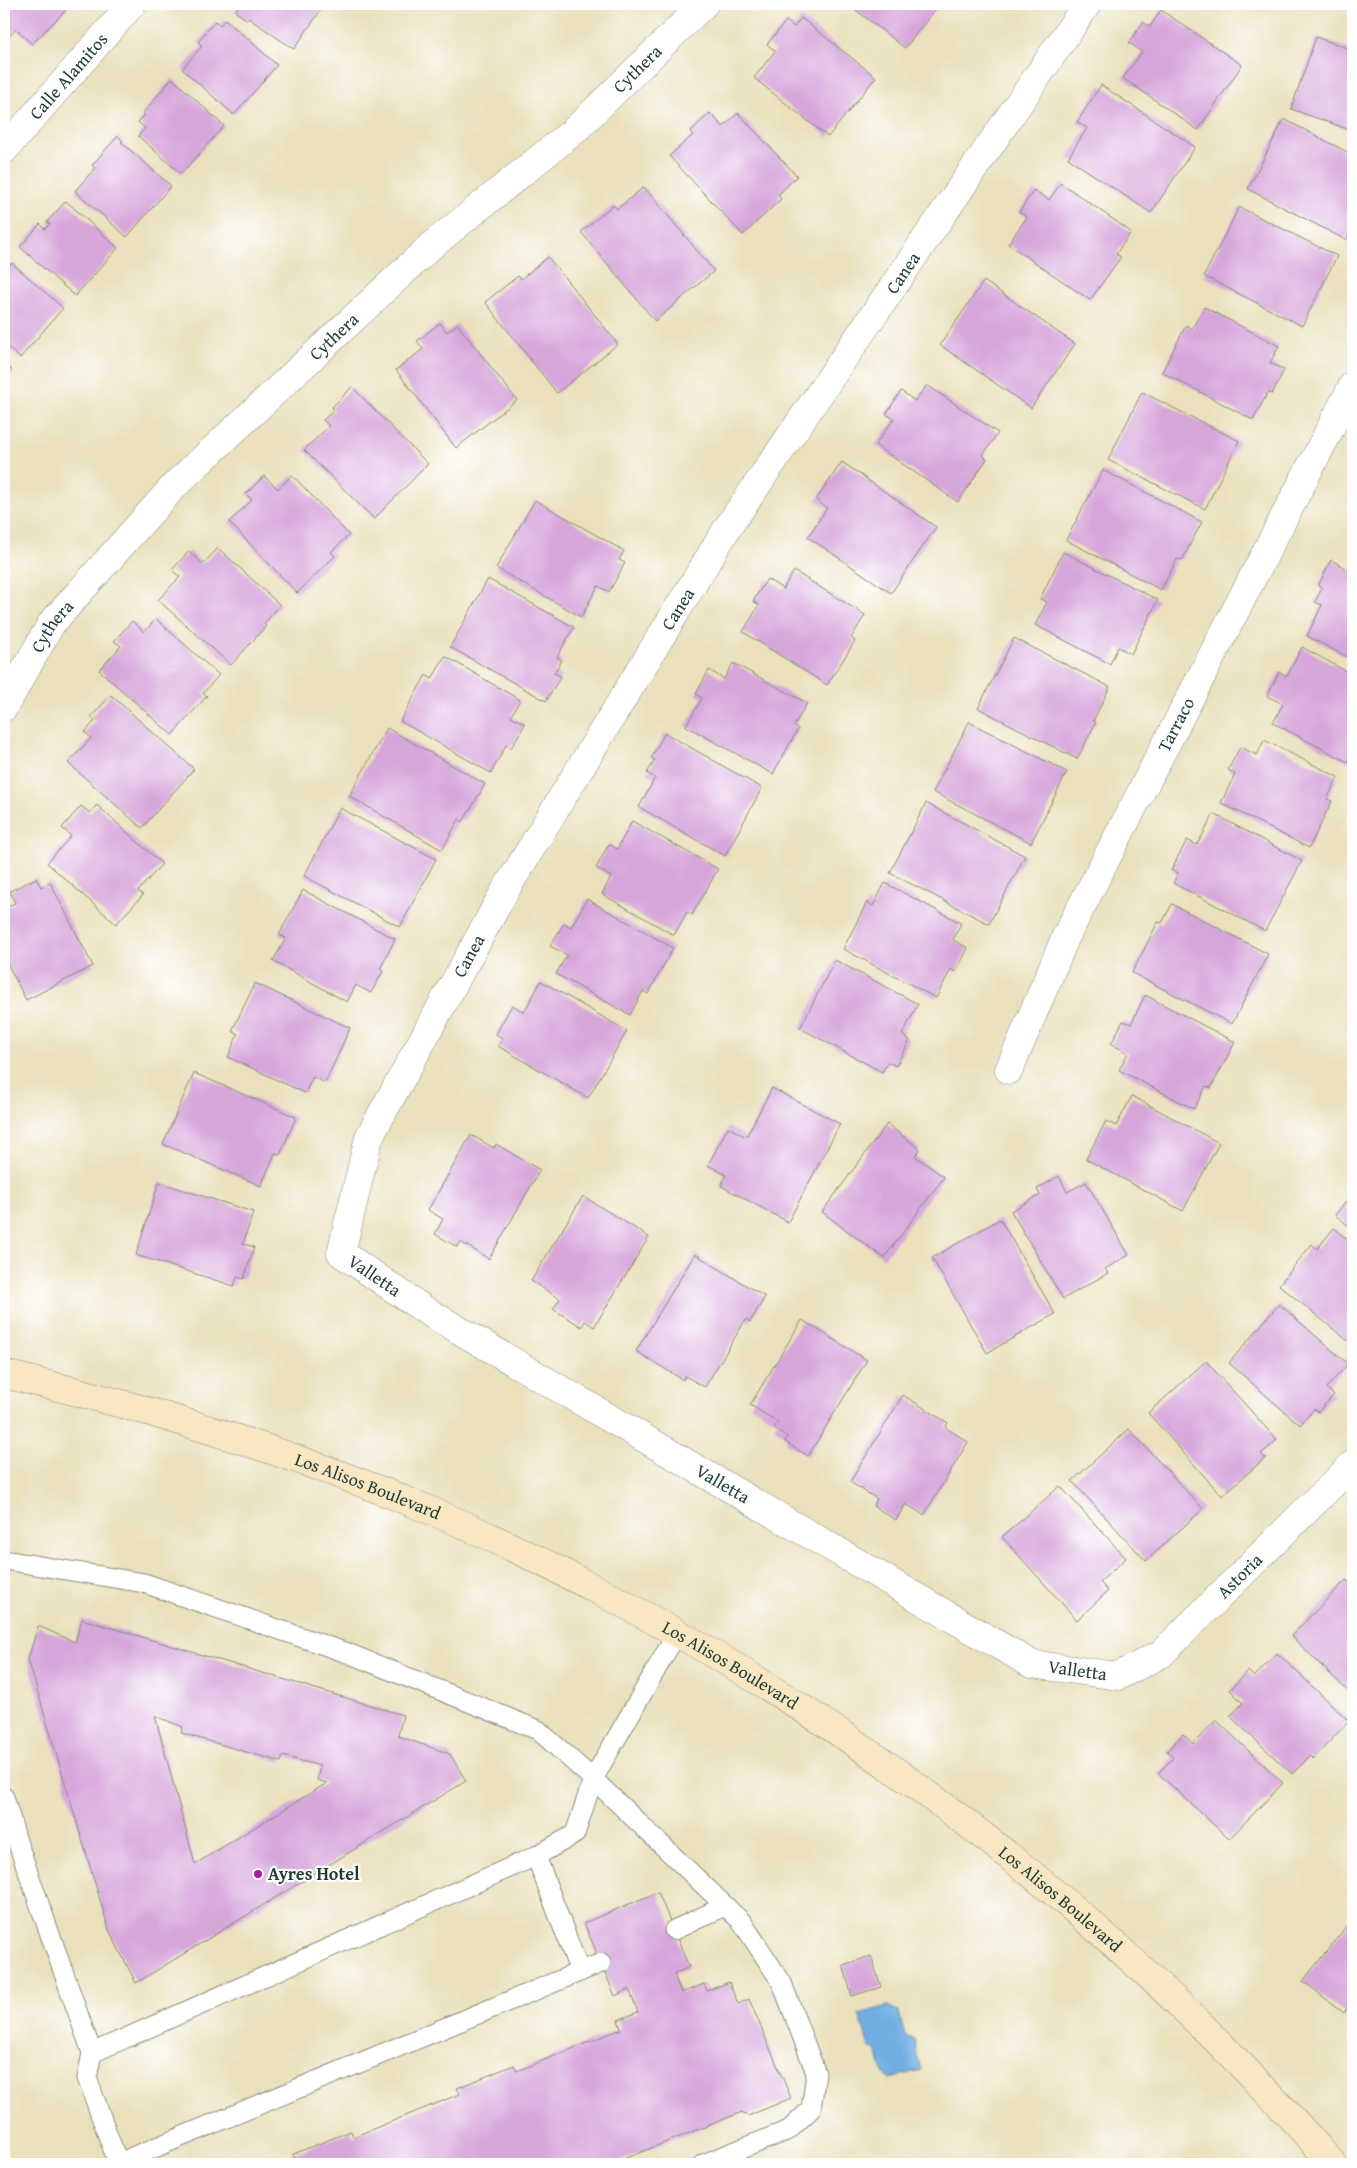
<svg xmlns="http://www.w3.org/2000/svg" width="1357" height="2168" font-family="'Gentium Book Plus',serif">
<style>
.water{fill:#72aee3;stroke:#48768c}
.building{fill:#d7a6db;fill-rule:evenodd}
.lines{fill:none;stroke-linecap:round;stroke-linejoin:round}
.service-casing{stroke:#848e78;stroke-width:21}
.minor-casing{stroke:#848e78;stroke-width:29}
.secondary-casing{stroke:#848e78;stroke-width:29}
.service{stroke:#fff;stroke-width:19}
.minor{stroke:#fff;stroke-width:28}
.secondary{stroke:#f9e7c3;stroke-width:28}
.poi-dot{fill:#b5179e;stroke:#fff;stroke-width:2}
.labels{text-anchor:middle;stroke-width:4.5;stroke-linejoin:round;paint-order:stroke}
.street-label{font-size:18px;fill:#1f3d34;stroke:#fff}
.poi-label{font-size:18px;font-weight:bold;fill:#1f3d34;stroke:#fff;text-anchor:start}
</style>
<rect width="100%" height="100%" fill="#fff"/>
<filter id="ink" filterUnits="userSpaceOnUse"><feTurbulence type="fractalNoise" baseFrequency=".02" numOctaves="2"/><feDisplacementMap in="SourceGraphic" scale="10" xChannelSelector="R" yChannelSelector="G"/><feConvolveMatrix kernelMatrix="1 2 1 2 8 2 1 2 1" color-interpolation-filters="sRGB"/></filter>
<filter id="wash" filterUnits="userSpaceOnUse"><feTurbulence type="fractalNoise" baseFrequency=".0096" numOctaves="4" result="noise"/><feDisplacementMap in="SourceGraphic" scale="20" xChannelSelector="R" yChannelSelector="G"/><feGaussianBlur stdDeviation="1.12" result="paint"/><feColorMatrix in="noise" values="0 0 0 0 0 0 0 0 0 0 0 0 0 0 0 0 0 1.4 0 .05"/><feComposite in="paint" operator="in"/></filter>
<g filter="url(#wash)">
<rect width="100%" height="100%" fill="#eae0bc"/>
<polygon class="water" points="888,2006 899,2012 905,2036 914,2040 921,2070 890,2078 883,2073 877,2051 869,2047 859,2014"/>
<g id="blocks">
<g class="building">
<polygon points="4,4 64,4 68,8 32,44 16,29 4,42"/>
<polygon points="240,4 325,4 294,49 248,18 247,20 235,11"/>
<polygon points="848,4 935,4 938,6 905,48"/>
<polygon points="1161,10 1242,65 1198,130 1123,78 1142,52 1129,43 1143,22 1150,27"/>
<polygon points="801,18 876,77 828,137 754,78 775,51 767,44 786,21 794,27"/>
<polygon points="225,19 277,65 234,115 182,69 202,46 198,42 215,21 220,25"/>
<polygon points="1316,37 1353,50 1353,131 1291,109"/>
<polygon points="172,78 224,126 181,174 138,136 145,128 138,122 145,115 143,113"/>
<polygon points="1101,85 1195,147 1151,213 1068,158 1087,128 1077,122"/>
<polygon points="710,113 723,127 738,113 797,176 778,195 781,199 743,235 669,156 693,135 690,132"/>
<polygon points="1284,119 1353,155 1353,226 1346,240 1248,189"/>
<polygon points="118,136 123,141 121,142 171,186 127,237 75,191 95,168 92,165"/>
<polygon points="1061,183 1131,232 1116,254 1121,257 1090,300 1008,244 1027,217 1019,212 1034,190 1049,200"/>
<polygon points="644,187 714,271 655,321 581,232 613,205 617,209"/>
<polygon points="66,201 118,248 75,296 20,247 40,224 45,229 50,224 47,222"/>
<polygon points="1239,207 1337,256 1302,326 1204,276"/>
<polygon points="548,257 618,344 557,393 485,302 518,276 521,279"/>
<polygon points="12,263 63,308 20,358 4,344 4,267 7,269"/>
<polygon points="984,281 1075,344 1031,408 940,345"/>
<polygon points="1204,307 1279,346 1270,363 1284,370 1272,394 1268,392 1253,420 1162,372 1186,325 1192,329"/>
<polygon points="440,323 447,332 457,324 517,400 456,448 396,370 423,349 417,341"/>
<polygon points="4,363 12,370 4,379"/>
<polygon points="927,385 998,433 983,455 987,459 958,502 875,445 894,419 886,414 901,391 915,401"/>
<polygon points="352,387 428,464 374,519 304,450 329,426 323,420 334,410 332,407"/>
<polygon points="1142,392 1239,441 1205,509 1108,460"/>
<polygon points="842,462 936,527 891,593 808,537 827,508 816,500"/>
<polygon points="1103,470 1202,522 1182,560 1177,559 1161,590 1066,540"/>
<polygon points="292,475 349,535 331,552 335,556 297,593 229,522 252,500 246,494 264,476 278,489"/>
<polygon points="535,500 624,551 619,560 625,563 609,592 598,586 581,617 496,568"/>
<polygon points="218,548 280,605 264,624 266,626 231,665 158,600 180,577 172,570 189,551 203,564"/>
<polygon points="1063,552 1158,600 1131,654 1118,647 1110,664 1035,625 1047,602 1040,599"/>
<polygon points="1331,560 1353,572 1353,660 1307,636 1322,605 1315,602 1322,588 1318,586"/>
<polygon points="794,571 865,615 851,638 855,641 827,685 743,632 759,605 753,601 767,579 783,589"/>
<polygon points="488,579 574,627 557,657 562,660 554,673 561,676 546,701 450,647"/>
<polygon points="156,619 219,675 203,693 207,696 172,735 99,670 121,646 114,641 132,621 144,632"/>
<polygon points="1014,638 1110,687 1093,721 1096,722 1077,759 978,708"/>
<polygon points="1302,647 1353,675 1353,752 1348,762 1273,723 1283,704 1267,696 1279,672 1287,676"/>
<polygon points="445,656 520,700 511,716 525,724 511,748 506,745 491,773 400,721 426,675 432,679"/>
<polygon points="733,663 807,703 794,726 798,729 773,774 686,726 702,698 696,694 709,670 724,679"/>
<polygon points="111,695 194,769 142,828 68,763 91,738 85,732 95,721 91,717"/>
<polygon points="969,722 1067,772 1031,843 933,792"/>
<polygon points="387,728 485,784 463,822 459,819 442,850 349,796"/>
<polygon points="665,733 762,788 725,856 639,807 655,778 647,773 655,760 651,758"/>
<polygon points="1264,740 1338,777 1327,799 1332,801 1309,848 1221,803 1235,774 1228,770 1240,747 1257,755"/>
<polygon points="926,803 1025,856 989,924 890,873"/>
<polygon points="97,805 162,864 138,891 143,895 116,924 47,863 71,836 62,828 81,806 90,813"/>
<polygon points="340,808 436,859 400,927 304,876"/>
<polygon points="1214,814 1302,861 1265,931 1173,883 1178,873 1171,870 1187,840 1197,845"/>
<polygon points="632,821 718,869 692,915 687,912 674,935 602,894 611,877 596,868 609,844 617,849"/>
<polygon points="36,878 41,887 50,882 93,966 26,1000 4,957 4,908 15,903 10,891"/>
<polygon points="885,883 961,923 953,940 968,948 956,972 951,969 936,998 843,949 867,902 873,906"/>
<polygon points="303,890 395,939 380,969 383,971 371,993 356,985 347,1002 273,961 286,938 279,935"/>
<polygon points="587,899 673,948 648,994 643,991 630,1015 556,974 567,955 550,946 564,923 571,927"/>
<polygon points="1172,904 1268,954 1232,1024 1132,973 1158,922 1162,923"/>
<polygon points="835,960 918,1004 902,1035 910,1040 896,1066 888,1062 882,1072 800,1028"/>
<polygon points="541,981 627,1031 588,1098 498,1046 503,1038 496,1034 512,1005 524,1012"/>
<polygon points="255,983 350,1028 325,1083 313,1077 305,1093 228,1057 238,1034 232,1031"/>
<polygon points="1145,995 1235,1042 1211,1088 1206,1086 1194,1109 1119,1070 1128,1053 1111,1044 1123,1021 1131,1024"/>
<polygon points="194,1073 296,1117 280,1155 275,1153 261,1186 163,1144"/>
<polygon points="772,1088 840,1124 788,1222 721,1186 726,1175 708,1165 728,1127 746,1137"/>
<polygon points="1132,1096 1219,1143 1183,1211 1086,1159 1106,1121 1116,1126"/>
<polygon points="887,1124 920,1149 915,1156 944,1177 884,1258 822,1212"/>
<polygon points="471,1135 494,1148 496,1144 540,1170 489,1259 461,1242 457,1247 435,1234 443,1219 428,1210"/>
<polygon points="1059,1176 1067,1192 1086,1182 1129,1255 1105,1269 1108,1273 1063,1299 1011,1211 1040,1195 1037,1189"/>
<polygon points="159,1182 253,1212 243,1244 254,1247 244,1279 237,1277 234,1286 136,1255"/>
<polygon points="1353,1193 1353,1229 1335,1215"/>
<polygon points="583,1196 649,1237 594,1327 585,1321 582,1327 553,1309 560,1299 531,1281"/>
<polygon points="1000,1219 1055,1314 987,1353 932,1258"/>
<polygon points="1334,1228 1353,1244 1353,1345 1279,1285 1312,1244 1317,1249"/>
<polygon points="695,1254 765,1297 750,1322 746,1319 705,1387 685,1376 683,1380 636,1351"/>
<polygon points="1279,1304 1348,1364 1326,1388 1334,1395 1318,1412 1314,1409 1300,1425 1229,1363"/>
<polygon points="802,1320 867,1360 808,1456 785,1442 787,1437 774,1428 778,1422 750,1405"/>
<polygon points="1206,1361 1277,1440 1261,1454 1265,1458 1222,1496 1148,1413"/>
<polygon points="903,1395 948,1423 945,1427 968,1442 924,1515 906,1504 896,1520 873,1506 877,1499 850,1482"/>
<polygon points="1129,1429 1203,1509 1146,1561 1072,1481"/>
<polygon points="1060,1486 1126,1558 1100,1582 1108,1591 1077,1620 1002,1537"/>
<polygon points="1346,1580 1353,1586 1353,1696 1291,1636"/>
<path d="M82 1619 403 1715 398 1736 450 1754 466 1781 136 1983 109 1930 28 1659 38 1626 75 1642ZM155 1716 183 1727 181 1733 281 1762 283 1756 320 1766 317 1780 327 1783 195 1864Z"/>
<polygon points="1277,1653 1349,1721 1313,1759 1310,1756 1292,1774 1230,1716 1243,1703 1230,1690 1248,1671 1254,1677"/>
<polygon points="1216,1720 1283,1783 1229,1839 1158,1773 1173,1758 1167,1751 1183,1734 1193,1744"/>
<polygon points="658,1892 689,1967 674,1974 681,1993 704,1984 707,1991 729,1982 738,2004 749,1999 791,2098 748,2116 742,2112 611,2164 285,2164 295,2160 293,2154 351,2131 353,2137 460,2094 457,2088 514,2065 517,2071 621,2029 618,2020 638,2012 629,1989 615,1996 584,1923"/>
<polygon points="1352,1919 1353,2013 1347,2008 1344,2013 1303,1981"/>
<polygon points="871,1956 881,1987 852,1996 843,1965"/>
</g>
</g>
</g>
<g filter="url(#ink)">
<use href="#blocks" fill-opacity="0" stroke="#848e78" stroke-width="1"/>
<g class="lines">
<g class="service-casing">
<g id="service">
<polyline points="4,1560 144,1583 350,1654 538,1730 593,1779 742,1922 782,1983 816,2073 811,2109 789,2130 703,2164"/>
<polyline points="4,1797 16,1838 92,2053"/>
<polyline points="536,1856 580,1972"/>
<polyline points="674,1930 725,1906"/>
<polyline points="601,1963 118,2163 87,2078 92,2053 536,1856 575,1834 593,1779 677,1633"/>
</g>
</g>
<g class="minor-casing">
<g id="minor">
<path id="s1" d="M1087 4 728 527 506 889 369 1137 341 1253 428 1312 1031 1664 1118 1676 1161 1654 1353 1464"/>
<path id="s2" d="M4 150 132 4"/>
<path id="s3" d="M4 707 51 624 174 486 431 246 575 130 704 4"/>
<path id="s4" d="M1009 1070 1066 936 1353 385"/>
</g>
</g>
<g class="secondary-casing">
<g id="secondary">
<path id="s5" d="M4 1374C152 1408 299 1455 439 1514 495 1538 549 1565 603 1593 881 1738 1126 1929 1333 2164"/>
</g>
</g>
<use href="#service" class="service"/>
<use href="#minor" class="minor"/>
<use href="#secondary" class="secondary"/>
</g>
</g>
<circle class="poi-dot" cx="258" cy="1874" r="5"/>
<g class="labels">
<g class="street-label">
<text dy="6" stroke="none"><textPath href="#s3" startOffset="904">Cythera</textPath></text>
<text dy="6" stroke="none"><textPath href="#s2" startOffset="98">Calle Alamitos</textPath></text>
<text transform="translate(903 273) rotate(-56)" y="6">Canea</text>
<text dy="6" stroke="none"><textPath href="#s3" startOffset="499">Cythera</textPath></text>
<text transform="translate(678 609) rotate(-58)" y="6">Canea</text>
<text dy="6" stroke="none"><textPath href="#s3" startOffset="94">Cythera</textPath></text>
<text dy="6" stroke="none"><textPath href="#s4" startOffset="384">Tarraco</textPath></text>
<text transform="translate(469 956) rotate(-61)" y="6">Canea</text>
<text dy="6" stroke="none"><textPath href="#s1" startOffset="1502">Valletta</textPath></text>
<text dy="6" stroke="none"><textPath href="#s1" startOffset="1908">Valletta</textPath></text>
<text dy="6" stroke="none"><textPath href="#s5" startOffset="381">Los Alisos Boulevard</textPath></text>
<text dy="6" stroke="none"><textPath href="#s1" startOffset="2512">Astoria</textPath></text>
<text dy="6" stroke="none"><textPath href="#s5" startOffset="786">Los Alisos Boulevard</textPath></text>
<text dy="6" stroke="none"><textPath href="#s1" startOffset="2312">Valletta</textPath></text>
<text dy="6" stroke="none"><textPath href="#s5" startOffset="1191">Los Alisos Boulevard</textPath></text>
</g>
<g class="poi-label">
<text x="268" y="1880">Ayres Hotel</text>
</g>
</g>
<rect width="1357" height="2168" fill="none" stroke="#fff" stroke-width="20"/>
</svg>
